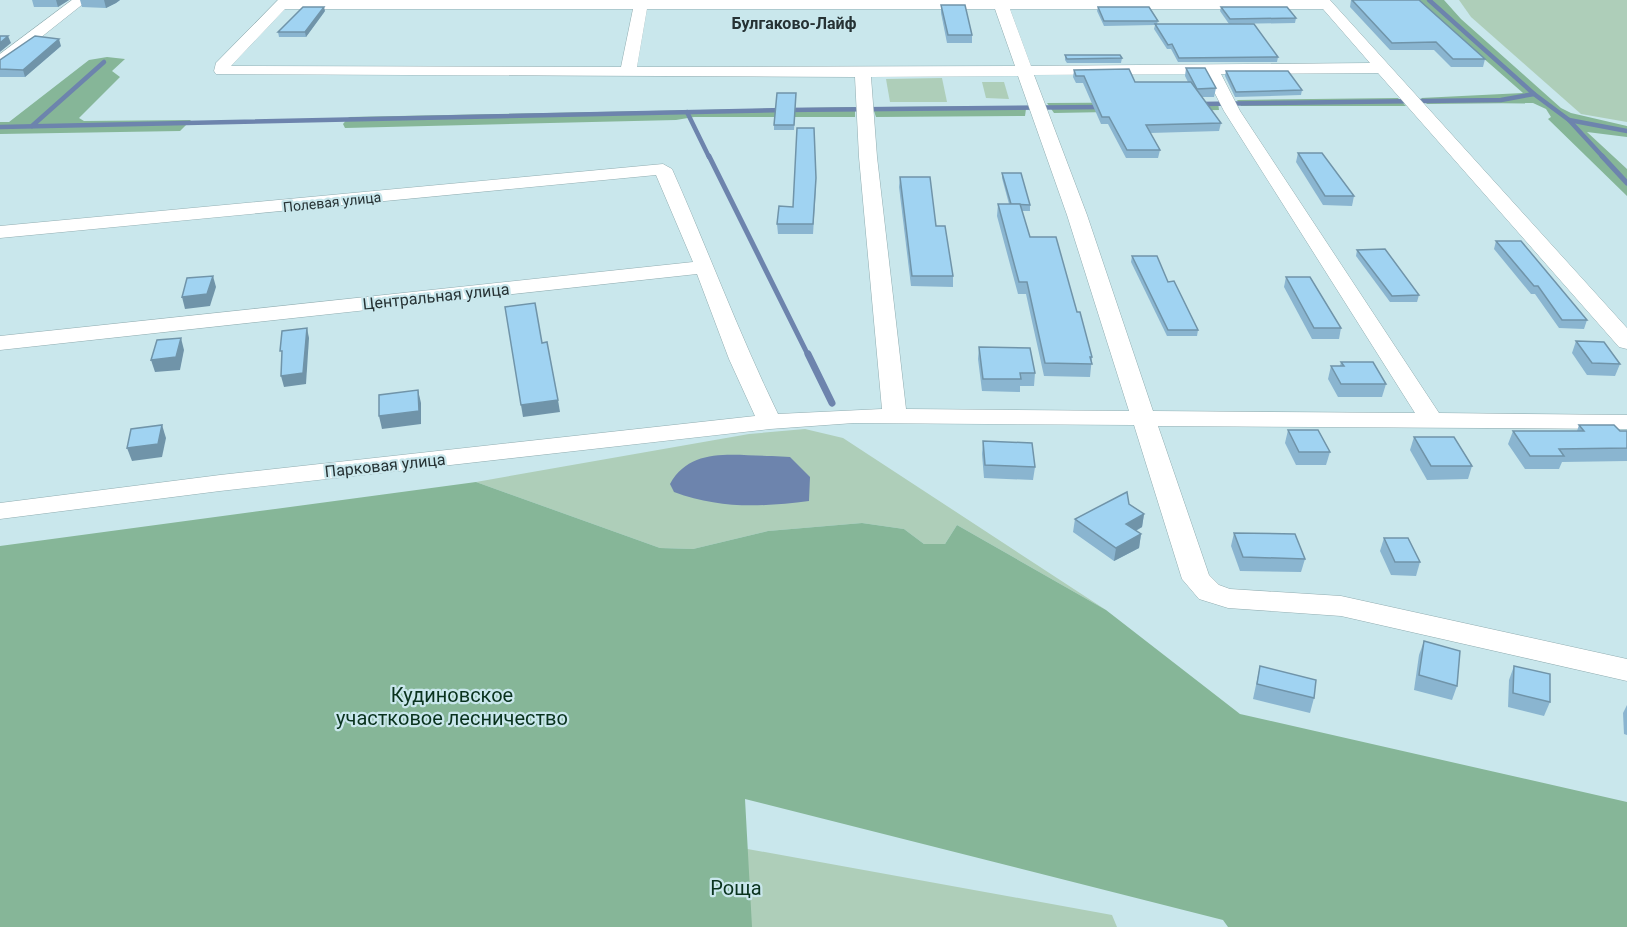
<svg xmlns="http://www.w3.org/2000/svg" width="1627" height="927" font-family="Roboto,sans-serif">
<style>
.green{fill:#aeceb9}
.forest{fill:#86b698}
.water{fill:#6d84ad}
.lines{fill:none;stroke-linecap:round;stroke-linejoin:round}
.stream-far2{stroke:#6d84ad;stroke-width:4.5}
.stream-far1{stroke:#6d84ad;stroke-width:5}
.stream{stroke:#6d84ad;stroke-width:7}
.minor-casing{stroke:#91adb1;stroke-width:1}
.minor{fill:#fff;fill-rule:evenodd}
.wall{fill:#8ab5d0}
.shaded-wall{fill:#7094a9}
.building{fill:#a0d3f2;stroke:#7094a9;stroke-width:1.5}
.labels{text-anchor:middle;stroke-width:4.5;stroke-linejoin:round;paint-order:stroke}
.far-street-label{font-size:14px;fill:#263234;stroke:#c9e7ec}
.far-quarter-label{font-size:16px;font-weight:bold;fill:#263234;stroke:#c9e7ec}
.street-label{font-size:16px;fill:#263234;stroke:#c9e7ec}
.near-park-label{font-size:20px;fill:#09321d;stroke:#c9e7ec}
</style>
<rect width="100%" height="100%" fill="#c9e7ec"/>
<g class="green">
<polygon points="1459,0 1627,0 1627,122 1581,114 1471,17"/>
<polygon points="942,78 947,102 890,102 886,79"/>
<polygon points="982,82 1004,82 1009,99 986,98"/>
<polygon points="805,429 843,438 1106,610 957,525 945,544 924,544 904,529 862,523 768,531 693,549 660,548 476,482 749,434"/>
<polygon points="698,840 1112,915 1117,927 696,927"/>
</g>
<g class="forest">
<polygon points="1417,0 1444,0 1461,19 1561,108 1571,113 1627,126 1627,137 1587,132 1627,169 1627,196 1548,119 1551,117 1546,109 1533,103 1427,104 1421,98 1523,93"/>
<polygon points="107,57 125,59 112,71 120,77 79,118 84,121 191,120 180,131 0,134 0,122 9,122 89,60"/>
<polygon points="1398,98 1406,106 1241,106 1237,100"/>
<polygon points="1218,102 1219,110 1054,113 1047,103"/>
<polygon points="1019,106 1026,109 1025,116 876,117 874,111 882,107"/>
<polygon points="855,107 855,117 694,117 676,120 345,128 343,124 349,117"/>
<polygon points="476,482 660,548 693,549 768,531 862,523 904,529 924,544 945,544 957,525 1106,610 1240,714 1627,802 1627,927 1228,927 1223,920 745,799 752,927 0,927 0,546"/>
</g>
<path class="water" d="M772 456 790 457 810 477 809 501C761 507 720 509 674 492L670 484C691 446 734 456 772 456Z"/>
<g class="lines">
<g class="stream-far2">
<polyline points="1429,0 1534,94 1569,120 1603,157"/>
<polyline points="1199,104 1501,100 1534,94"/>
<polyline points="687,112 709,157"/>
<polyline points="1569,120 1627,131"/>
<polyline points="32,126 104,62"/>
<polyline points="0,127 784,110 1101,107"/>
</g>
<g class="stream-far1">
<polyline points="709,156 808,355"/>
<polyline points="1602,156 1627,183"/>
</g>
<polyline class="stream" points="808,354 832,403"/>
<g class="minor-casing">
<g id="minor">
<polygon points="72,0 88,0 6,65 0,67 0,54"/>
<path d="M278 0H1330L1627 328V349L1619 347 1378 73 1221 74 1240 111 1439 413 1627 415V429L1158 426 1209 575 1219 585 1230 589 1341 596 1627 659V681L1341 616 1228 608 1199 599 1182 579 1134 425 854 423 770 429 220 491 0 519V503L220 475 755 416 729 359 697 274 0 350V336L693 262 656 175 0 238V226L663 164 672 169C708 250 739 334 778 414L882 409 859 157 855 77 216 74 214 71 216 63ZM285 9H633L621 67 231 66ZM647 9H995L1015 66 637 67ZM1010 9H1323L1370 63 1031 66ZM1205 74 1224 111 1415 413 1153 411 1087 215 1034 75ZM1018 76 1067 215 1129 411 906 409 877 157 871 77Z"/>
</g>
</g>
<use href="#minor" class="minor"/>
</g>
<g class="wall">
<polygon points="32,0 69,0 58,7 34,7"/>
<polygon points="80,0 120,0 116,3 106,8 82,7"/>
<polygon points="1351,0 1485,59 1483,67 1451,67 1434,50 1390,50 1350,7"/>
<polygon points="941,5 972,35 972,43 947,43 941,13"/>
<polygon points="1098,7 1158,21 1157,24 1278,57 1277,62 1178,62 1171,49 1167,49 1154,29 1155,25 1104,26 1097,11"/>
<polygon points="1221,7 1296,18 1295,23 1229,24 1220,11"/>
<polygon points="325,11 306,37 279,37 278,32"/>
<polygon points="61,46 25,77 0,77 0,60"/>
<polygon points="1065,55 1122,58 1121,63 1067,63 1065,60"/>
<polygon points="1186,68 1216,88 1214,97 1202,97 1221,123 1219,131 1150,133 1160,150 1158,158 1126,158 1108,124 1101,124 1083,83 1076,83 1073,77 1074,70 1135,82 1188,82 1185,76"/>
<polygon points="1226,71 1302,90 1301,95 1235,97 1225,76"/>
<polygon points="796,93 794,130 774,130 774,125"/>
<polygon points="1298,153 1354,196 1352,206 1323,205 1296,162"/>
<polygon points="1002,173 1030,205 1030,211 1022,211 1030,237 1077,312 1092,357 1090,377 1044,376 1026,294 1018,294 997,216 998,204 1009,204 1002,178"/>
<polygon points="900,177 936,226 953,276 953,287 911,286 899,187"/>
<polygon points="816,187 813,234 778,234 777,224 793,207"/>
<polygon points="1496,241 1587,320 1584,329 1559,328 1535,294 1531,294 1494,249"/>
<polygon points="1357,250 1419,295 1417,302 1390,302 1356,256"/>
<polygon points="1132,256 1168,282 1198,330 1197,336 1167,336 1131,262"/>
<polygon points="1286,277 1341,328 1339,339 1312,339 1284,287"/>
<polygon points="1576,341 1620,364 1615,376 1587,375 1572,353"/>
<polygon points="979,347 1035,373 1034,386 1020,386 1020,392 982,391 978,359"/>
<polygon points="1341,362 1386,384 1382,397 1338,397 1328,379 1331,366 1340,366"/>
<polygon points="1579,425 1620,431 1627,431 1627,461 1562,462 1559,469 1525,469 1508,444 1513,431 1577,431"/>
<polygon points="1288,430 1330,452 1326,465 1296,465 1285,443"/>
<polygon points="1414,437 1472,466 1468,479 1427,480 1410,450"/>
<polygon points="983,441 1035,467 1033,480 984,478 982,454"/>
<polygon points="1129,504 1144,514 1142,527 1136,531 1141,534 1139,548 1114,561 1073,532 1075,519"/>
<polygon points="1234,533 1305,559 1301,572 1240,571 1231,546"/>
<polygon points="1384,538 1420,562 1416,576 1391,575 1380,551"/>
<polygon points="1424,641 1457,686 1452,700 1414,690 1419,655"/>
<polygon points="1260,666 1314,698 1310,713 1253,699"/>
<polygon points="1514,666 1550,702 1544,716 1508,707 1509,680"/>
<polygon points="1627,705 1627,735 1624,734 1623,713"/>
</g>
<g class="shaded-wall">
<polygon points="56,0 69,0 58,7"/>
<polygon points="104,0 120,0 116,3 106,8"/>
<polygon points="324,7 325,11 306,37 305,32"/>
<polygon points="8,36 11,43 0,52 0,43"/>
<polygon points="59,39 61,46 25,77 23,70"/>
<polygon points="213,276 216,287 210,306 185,309 182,297"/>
<polygon points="307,328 309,338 306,384 284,387 281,376"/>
<polygon points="181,338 184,350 180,370 155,372 151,360"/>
<polygon points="418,390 421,403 421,424 382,429 379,416"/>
<polygon points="558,400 560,412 523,417 521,405"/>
<polygon points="162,425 166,438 162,457 132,461 127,448"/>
<polygon points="1144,514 1142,527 1124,537 1126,524"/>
<polygon points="1141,534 1139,548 1114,561 1116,548"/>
</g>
<g class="building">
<polygon points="1352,0 1419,0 1485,59 1453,59 1436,42 1392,43"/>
<polygon points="941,5 965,5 972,35 948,35"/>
<polygon points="303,7 324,7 305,32 278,32"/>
<polygon points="1098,7 1149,7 1158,21 1104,21"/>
<polygon points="1221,7 1287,7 1296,18 1230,19"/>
<polygon points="1155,24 1254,24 1278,57 1179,58 1172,44 1168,45"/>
<polygon points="0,36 8,36 0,43"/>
<polygon points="35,36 59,39 23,70 0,69 0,60"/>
<polygon points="1065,55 1120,55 1122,58 1067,59"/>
<polygon points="1186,68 1205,68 1216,88 1197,89"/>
<polygon points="1129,69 1135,82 1191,82 1221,123 1146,125 1160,150 1127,150 1109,117 1102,117 1084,76 1076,76 1074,70"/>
<polygon points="1226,71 1288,71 1302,90 1236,92"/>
<polygon points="777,93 796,93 794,125 774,125"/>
<polygon points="797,128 814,128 816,178 813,224 777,224 779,206 793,207"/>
<polygon points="1298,153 1322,153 1354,196 1325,196"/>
<polygon points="1002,173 1021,173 1030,205 1011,204"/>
<polygon points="900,177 930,177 936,226 945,226 953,276 912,276"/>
<polygon points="998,204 1020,204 1030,237 1056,237 1077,312 1080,312 1092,357 1090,357 1092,364 1045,363 1027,282 1019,282"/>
<polygon points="1496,241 1521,241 1587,320 1562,320 1538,286 1534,286"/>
<polygon points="1385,249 1419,295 1392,296 1357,250"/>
<polygon points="1132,256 1157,256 1168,282 1174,281 1198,330 1168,330"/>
<polygon points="213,276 207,294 182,297 187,278"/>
<polygon points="1286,277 1310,277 1341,328 1314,328"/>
<polygon points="535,303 542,343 547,342 558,400 521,405 505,307"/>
<polygon points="307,328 303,373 281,376 282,351 280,351 282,331"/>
<polygon points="181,338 176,357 151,360 157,340"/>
<polygon points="1576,341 1604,342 1620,364 1592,363"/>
<polygon points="979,347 1030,348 1035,373 1020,373 1021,379 983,379"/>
<polygon points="1341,362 1373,362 1386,384 1341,384 1331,366 1344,366"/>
<polygon points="418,390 419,411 379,416 379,395"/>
<polygon points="162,425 158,444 127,448 131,429"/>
<polygon points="1579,425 1614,425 1620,431 1627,431 1627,448 1559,449 1564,456 1530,456 1513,431 1584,431"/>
<polygon points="1288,430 1318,430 1330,452 1299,452"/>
<polygon points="1414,437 1454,437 1472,466 1431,466"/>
<polygon points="983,441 1032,443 1035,467 985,465"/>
<polygon points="1127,492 1129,504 1144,514 1126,524 1141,534 1116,548 1075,519"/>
<polygon points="1234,533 1295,534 1305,559 1243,557"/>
<polygon points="1384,538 1408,538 1420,562 1395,562"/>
<polygon points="1424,641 1460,651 1457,686 1419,675"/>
<polygon points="1260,666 1316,680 1314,698 1257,684"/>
<polygon points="1514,666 1550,674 1550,702 1513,693"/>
</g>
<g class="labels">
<g class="far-street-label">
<text transform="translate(332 202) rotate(-6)" y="5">Полевая улица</text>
</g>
<g class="far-quarter-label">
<text x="794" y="29">Булгаково-Лайф</text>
</g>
<g class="street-label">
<text transform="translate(436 296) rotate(-6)" y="6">Центральная улица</text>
<text transform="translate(385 465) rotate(-6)" y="6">Парковая улица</text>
</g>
<g class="near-park-label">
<text x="452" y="702">Кудиновское<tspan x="452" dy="23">участковое лесничество</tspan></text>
<text x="736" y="895">Роща</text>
</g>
</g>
</svg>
